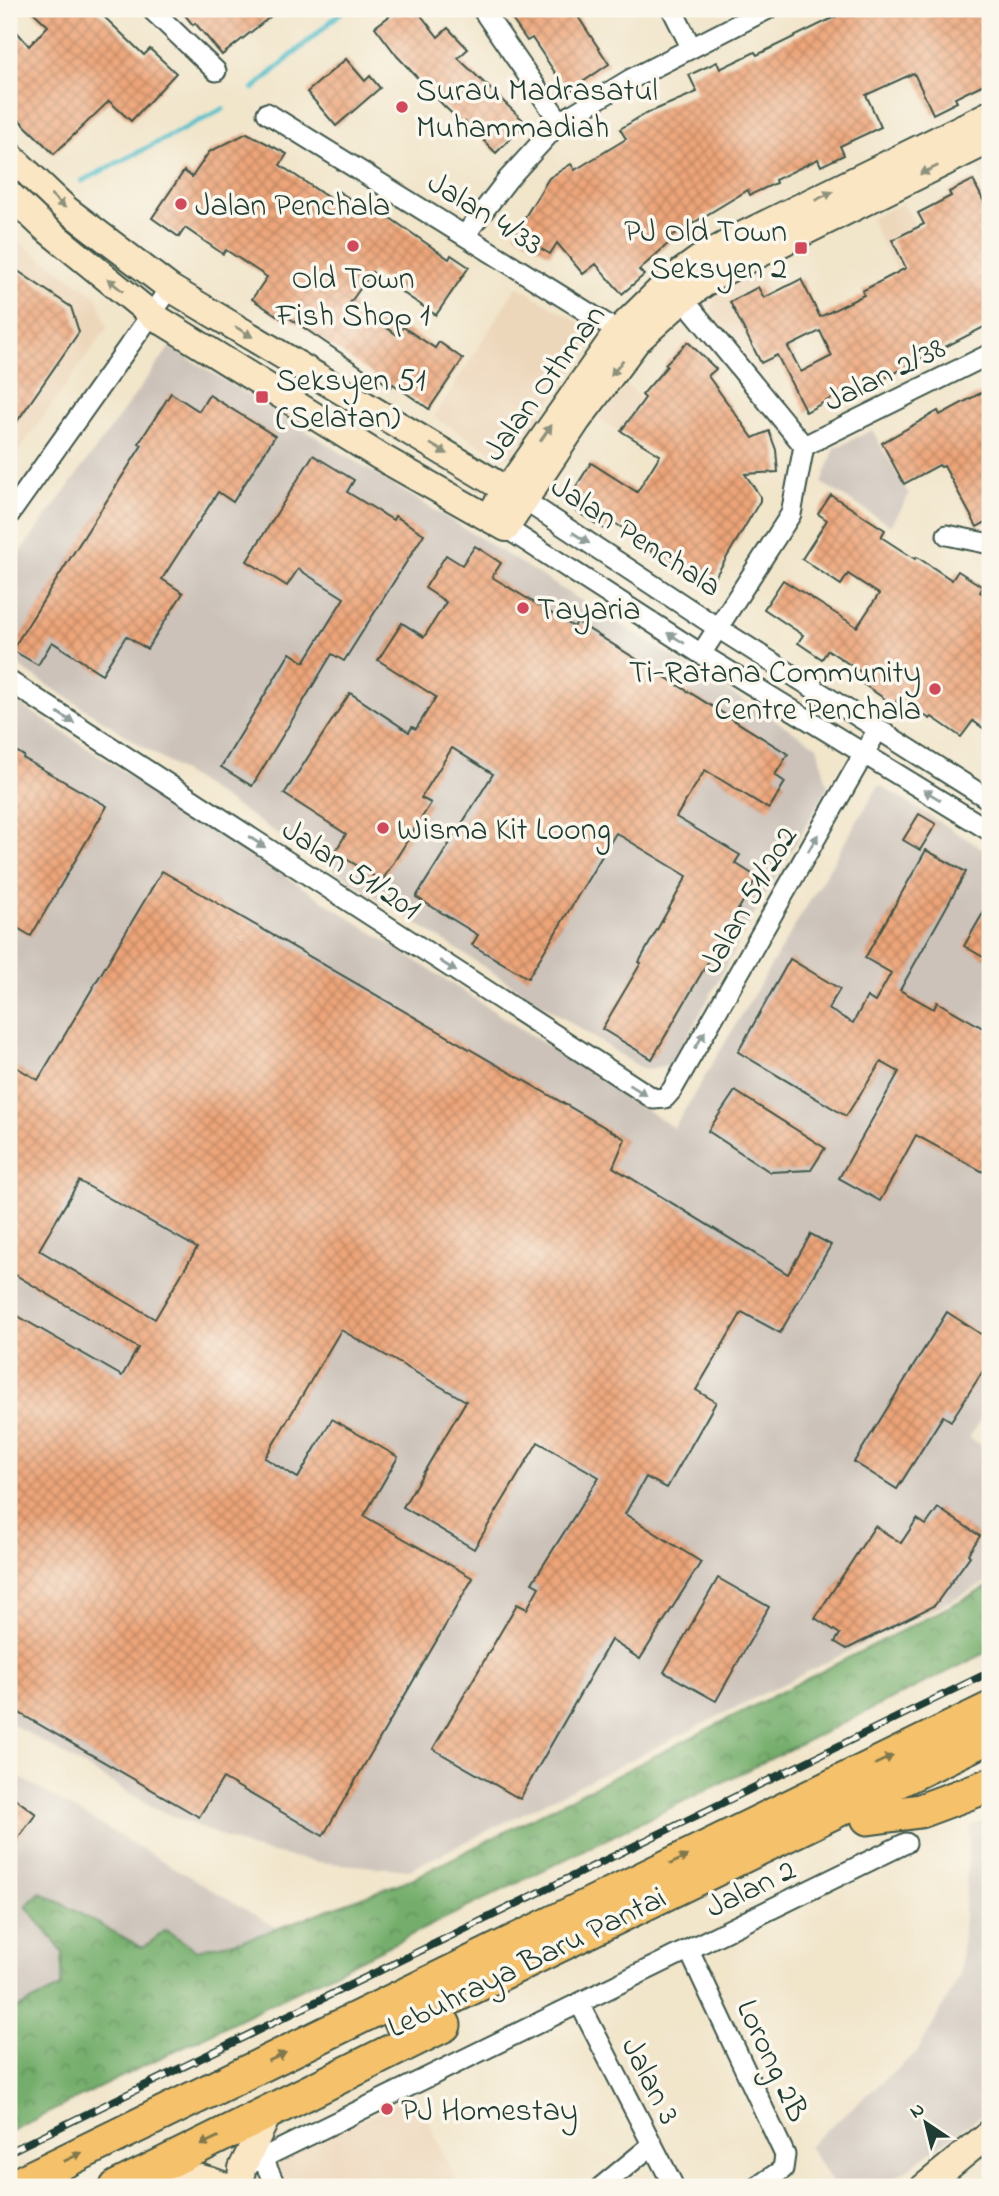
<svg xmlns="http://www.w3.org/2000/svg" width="999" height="2196" font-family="'Indie Flower',sans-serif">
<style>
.built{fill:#edd7bb}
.industrial{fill:#ccc2b9}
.forest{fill:url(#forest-crowns);stroke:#4a7650;stroke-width:2}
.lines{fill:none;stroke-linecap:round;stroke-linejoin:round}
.stream{stroke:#53c0cc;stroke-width:5}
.building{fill:url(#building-cross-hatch);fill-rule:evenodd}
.street-casing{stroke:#3e564a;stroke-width:23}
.secondary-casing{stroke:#3e564a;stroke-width:30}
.highway-casing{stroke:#3e564a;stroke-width:37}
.street{stroke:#fff;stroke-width:19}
.secondary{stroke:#fbe6c4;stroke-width:26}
.highway{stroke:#f5c16b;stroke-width:33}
.rail-casing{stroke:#1f3d34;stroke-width:8}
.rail{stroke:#fbf7ec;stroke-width:5;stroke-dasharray:16;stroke-linecap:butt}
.oneway{fill:#8d927c}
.oneway2{fill:#8f9e9a}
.oneway3{fill:#7f784d}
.poi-dot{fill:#d1495b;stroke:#fbf7ec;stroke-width:2.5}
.labels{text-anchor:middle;stroke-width:7;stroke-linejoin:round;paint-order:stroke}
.poi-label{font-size:32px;fill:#1f3d34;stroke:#fbf7ec;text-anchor:start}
.street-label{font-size:32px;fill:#1f3d34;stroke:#fbf7ec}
</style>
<defs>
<pattern id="forest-crowns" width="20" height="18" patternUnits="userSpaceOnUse" patternTransform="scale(1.75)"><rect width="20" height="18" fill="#74ae6c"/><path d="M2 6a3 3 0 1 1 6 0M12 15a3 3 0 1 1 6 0" fill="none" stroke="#5f8f5a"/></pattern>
<pattern id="building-cross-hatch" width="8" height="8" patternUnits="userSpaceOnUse" patternTransform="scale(1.75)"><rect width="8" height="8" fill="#eda478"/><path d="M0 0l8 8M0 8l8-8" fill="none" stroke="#bf8763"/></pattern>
</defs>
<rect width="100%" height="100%" fill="#fbf7ec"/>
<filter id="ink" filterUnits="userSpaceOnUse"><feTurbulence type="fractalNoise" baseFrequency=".0143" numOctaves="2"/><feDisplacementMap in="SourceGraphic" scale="14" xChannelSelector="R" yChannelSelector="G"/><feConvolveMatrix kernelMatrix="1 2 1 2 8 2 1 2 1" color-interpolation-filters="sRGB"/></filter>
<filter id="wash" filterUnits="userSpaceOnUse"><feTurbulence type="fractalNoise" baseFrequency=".00686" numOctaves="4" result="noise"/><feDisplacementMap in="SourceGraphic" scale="28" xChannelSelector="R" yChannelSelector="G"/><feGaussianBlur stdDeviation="1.57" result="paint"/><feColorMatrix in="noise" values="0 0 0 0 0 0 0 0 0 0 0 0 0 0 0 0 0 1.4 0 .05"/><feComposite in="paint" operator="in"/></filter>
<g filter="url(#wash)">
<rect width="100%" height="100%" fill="#f1e5ca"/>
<g class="built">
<polygon points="990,161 990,160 990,192 977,167"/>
<polygon points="903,203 943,279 909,296 870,219"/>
<polygon points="17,241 97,296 107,328 18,452 9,445 9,245"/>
<polygon points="758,273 798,352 760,373 712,314 715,294"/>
<polygon points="517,286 588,328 593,340 513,456 502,458 434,417"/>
<polygon points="627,385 707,455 774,428 782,474 693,479 598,418"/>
<polygon points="416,2094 459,2187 286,2187 274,2163"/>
</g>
<g class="industrial">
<polygon points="170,347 817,746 828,787 752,918 673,1064 644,1070 9,660 9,568"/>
<polygon points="872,430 909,495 891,526 822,483 835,448"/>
<polygon points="9,697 674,1128 879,785 990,853 990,1407 969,1438 990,1451 990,1581 409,1870 318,1862 252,1849 158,1810 9,1722"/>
<polygon points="9,1771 284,1932 9,2065"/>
<polygon points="990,1818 990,2109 883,2187 835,2187 808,2146 918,2051 960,1976 970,1827"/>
</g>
<polygon class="forest" points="990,1586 990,1651 9,2132 9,2015 12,2011 61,1987 63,1952 26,1906 40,1892 143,1948 166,1930 196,1950 251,1938 414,1878"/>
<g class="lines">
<g class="stream">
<polyline points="253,89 345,9"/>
<polyline points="82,181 223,109"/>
</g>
</g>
<g id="blocks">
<g class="building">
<polygon points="30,9 96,9 144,55 150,49 176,73 131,121 109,101 54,154 9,110 9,39 17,32 29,46 48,26"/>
<polygon points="180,9 280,9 222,55 195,23 193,25"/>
<polygon points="399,9 416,9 438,37 448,28 468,49 458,58 526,123 496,153 465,122 463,124 444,106 397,56 375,27"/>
<polygon points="505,9 573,9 609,64 568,92 532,38 527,41"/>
<polygon points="837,9 990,9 990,81 955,98 957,102 933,114 914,73 866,95 881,127 840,146 844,155 821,166 818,159 775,180 776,183 750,195 748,190 667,239 670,242 639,270 644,275 622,294 596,264 583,274 557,243 550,254 515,233 549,178 571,164 575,170 626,139 620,129 643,115 697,92 689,75 717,62 720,69 755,52 757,55 839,15"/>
<polygon points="346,59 365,81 370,76 380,88 336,126 307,92"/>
<polygon points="247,133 287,154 280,165 332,200 338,191 366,209 370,204 449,259 451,255 469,267 436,315 372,272 350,303 397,335 403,327 435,348 439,342 463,359 429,409 393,384 391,387 285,315 282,319 252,299 267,277 226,250 223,254 185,228 179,237 152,218 184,171 192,177 209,152"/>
<path d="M973 180 990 214V324L883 379 884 381 853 397 849 389 806 412 777 355 761 363 730 302 758 287 764 298 801 279 820 317 864 295 862 291 906 268 892 240 924 224 918 213 951 196 949 192ZM820 331 832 356 801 372 788 347Z"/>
<polygon points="9,265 71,307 79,332 9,433"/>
<polygon points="688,342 716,369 708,376 753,438 769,431 776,450 778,472 745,474 760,496 760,501 711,584 687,570 685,573 650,551 653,547 613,522 607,531 565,504 591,463 637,492 660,455 621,431 645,398 642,395 667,366 665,364"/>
<polygon points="990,388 990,520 977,527 944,466 941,467 939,465 904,484 882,443 938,411 940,415"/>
<polygon points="171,393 199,411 209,395 275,436 233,502 218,492 162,579 183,593 147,649 126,636 102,674 52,642 38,665 12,650 142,445 139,443"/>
<polygon points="313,455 354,480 347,492 393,520 395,516 424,534 344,661 332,654 252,786 221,767 290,653 304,662 344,598 298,569 287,586 247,561"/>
<polygon points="831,495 885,530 881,537 915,559 917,557 952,580 958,571 983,587 980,592 990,599 990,733 973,721 961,737 932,717 930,719 898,699 894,705 863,684 868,677 828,650 822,659 798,643 803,635 764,609 783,580 857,627 879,594 848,574 841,585 802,559 827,520 818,514"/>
<polygon points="475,546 501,563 492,577 574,627 577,622 788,754 775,775 785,782 769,809 705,770 676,817 740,855 735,863 757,877 652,1059 602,1029 641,963 639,962 687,876 616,833 528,978 472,945 478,935 416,897 493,774 452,748 421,798 431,803 382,881 335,852 346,834 284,794 350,693 409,732 412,727 416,729 436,697 378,660 402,623 424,637 446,602 425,588 446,555 462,565"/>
<polygon points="9,747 24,756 23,758 107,806 31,936 9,923"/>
<polygon points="919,814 936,824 920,850 903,840"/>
<polygon points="926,850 966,872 900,990 934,1009 937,1002 990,1032 990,1159 983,1172 916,1135 880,1201 839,1178 899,1072 881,1062 846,1116 738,1052 790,959 840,989 828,1009 853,1023 867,997 875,1002 891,973 865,958"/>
<path d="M162 871 625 1139 613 1167 788 1274 811 1234 831 1245 780 1333 742 1312 696 1390 716 1402 667 1488 646 1477 625 1514 701 1562 640 1659 611 1640 520 1799 433 1749 517 1604 527 1609 539 1587 532 1583 599 1477 538 1442 474 1549 403 1507 466 1401 341 1330 265 1458 298 1478 332 1419 398 1457 364 1516 473 1578 323 1836 223 1778 199 1817 9 1707V1311L122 1376 138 1348 9 1271V1063L38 1080ZM79 1181 197 1248 155 1319 39 1250Z"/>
<polygon points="990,901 990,961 964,946"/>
<polygon points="735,1091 825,1148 811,1170 770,1172 708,1131"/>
<polygon points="947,1312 990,1340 990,1360 951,1421 943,1416 897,1489 854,1462"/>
<polygon points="938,1508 980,1536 968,1554 970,1556 935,1605 847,1649 835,1642 840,1634 815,1618 875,1526 901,1543 917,1519 926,1525"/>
<polygon points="718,1578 769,1607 716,1701 664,1672"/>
<polygon points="9,1794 36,1814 9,1850"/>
</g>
</g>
</g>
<g filter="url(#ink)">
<use href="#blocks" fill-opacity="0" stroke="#3e564a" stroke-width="2"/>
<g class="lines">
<g class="street-casing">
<g id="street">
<polyline points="151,9 216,71"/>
<polyline points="482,9 560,122"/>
<polyline points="672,9 691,47"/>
<polyline points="267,113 629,338"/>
<polyline points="465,235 508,179 560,122 631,79 768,9"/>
<polyline points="676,290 804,446 791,514 701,654"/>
<polyline points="804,446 990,354"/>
<polyline points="524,500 718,628 990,800"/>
<polyline points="9,515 170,288"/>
<polyline points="506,528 701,654 990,831"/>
<polyline points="947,535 990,544"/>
<polyline points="9,681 654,1099 665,1098 672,1090 878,729"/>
<polyline points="689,1950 785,2155 783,2169 757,2187"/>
<polyline points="580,2004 672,2183"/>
<polyline points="263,2159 276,2187"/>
<polyline points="242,2168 906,1843"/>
<polyline points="601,2187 652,2145"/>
</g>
</g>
<g class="secondary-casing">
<g id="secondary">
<polyline points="9,155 66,209 170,288 520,498"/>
<polyline points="9,194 45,228 152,315 379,456 506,528 577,421 636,342 683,299 715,276 990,140"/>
<polyline points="488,517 618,331 669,281 698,260 745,234 990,114"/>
<path d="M143 2174C169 2175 201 2173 225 2187"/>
<polyline points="240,2187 242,2168 270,2111"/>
<polyline points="924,2187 990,2133"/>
</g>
</g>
<g class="highway-casing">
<g id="highway">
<polyline points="868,1818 920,1811 990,1785"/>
<polyline points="401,2022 990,1736"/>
<polyline points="12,2187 990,1709"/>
<polyline points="117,2187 444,2025"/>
</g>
</g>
<use href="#street" class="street"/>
<use href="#secondary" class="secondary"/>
<use href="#highway" class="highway"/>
<g class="rail-casing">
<polyline id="rail" points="9,2152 990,1672"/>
</g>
<use href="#rail" class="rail"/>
</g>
<defs><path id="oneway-solid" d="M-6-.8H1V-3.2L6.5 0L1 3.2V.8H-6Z" transform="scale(1.75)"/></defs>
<g class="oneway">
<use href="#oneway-solid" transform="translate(929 170) rotate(154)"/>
<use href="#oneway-solid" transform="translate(824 196) rotate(-26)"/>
<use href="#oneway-solid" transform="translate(58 201) rotate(43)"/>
<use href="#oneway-solid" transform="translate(115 285) rotate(-141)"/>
<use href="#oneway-solid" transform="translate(244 332) rotate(31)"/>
<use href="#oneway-solid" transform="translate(617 368) rotate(127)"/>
<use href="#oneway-solid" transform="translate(546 433) rotate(-55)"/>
<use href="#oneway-solid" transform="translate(439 449) rotate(31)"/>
</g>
<g class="oneway2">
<use href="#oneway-solid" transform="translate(581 538) rotate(33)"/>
<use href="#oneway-solid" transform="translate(676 638) rotate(-148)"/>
<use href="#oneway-solid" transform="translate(66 718) rotate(33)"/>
<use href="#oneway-solid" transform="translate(932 795) rotate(-149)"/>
<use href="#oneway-solid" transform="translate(257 842) rotate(33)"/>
<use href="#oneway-solid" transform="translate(813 843) rotate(-60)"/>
<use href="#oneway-solid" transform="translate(448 966) rotate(33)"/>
<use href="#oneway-solid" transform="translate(700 1040) rotate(-60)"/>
<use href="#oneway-solid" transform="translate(638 1090) rotate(32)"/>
</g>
<g class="oneway3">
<use href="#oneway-solid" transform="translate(884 1760) rotate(-26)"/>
<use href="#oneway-solid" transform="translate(679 1860) rotate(-26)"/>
<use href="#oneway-solid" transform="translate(277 2057) rotate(-26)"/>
<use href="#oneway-solid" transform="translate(209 2141) rotate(154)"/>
<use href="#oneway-solid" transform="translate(73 2157) rotate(-26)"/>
</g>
</g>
<g class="poi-dot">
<circle cx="402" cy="107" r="7"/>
<circle cx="181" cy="204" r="7"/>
<circle cx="353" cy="246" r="7"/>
<rect x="794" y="241" width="14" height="14" rx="3.5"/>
<rect x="255" y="390" width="14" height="14" rx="3.5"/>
<circle cx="523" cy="608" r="7"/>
<circle cx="935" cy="689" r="7"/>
<circle cx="383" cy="828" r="7"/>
<circle cx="387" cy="2109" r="7"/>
</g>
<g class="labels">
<g class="poi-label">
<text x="416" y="100">Surau Madrasatul<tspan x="416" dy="37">Muhammadiah</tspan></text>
<text x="195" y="215">Jalan Penchala</text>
<text x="787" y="241" text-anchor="end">PJ Old Town<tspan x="787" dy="37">Seksyen 2</tspan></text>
<text x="353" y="288" text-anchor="middle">Old Town<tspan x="353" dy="37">Fish Shop 1</tspan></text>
<text x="276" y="390">Seksyen 51<tspan x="276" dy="37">(Selatan)</tspan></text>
<text x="537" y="619">Tayaria</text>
<text x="921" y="682" text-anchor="end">Ti-Ratana Community<tspan x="921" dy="37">Centre Penchala</tspan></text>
<text x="397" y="839">Wisma Kit Loong</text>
<text x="401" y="2120">PJ Homestay</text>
</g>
<g class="street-label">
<text transform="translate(486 212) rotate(32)" y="11">Jalan 4/33</text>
<text transform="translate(884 373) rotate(-26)" y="11">Jalan 2/38</text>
<text transform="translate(543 382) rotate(-54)" y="11">Jalan Othman</text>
<text transform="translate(637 535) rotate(33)" y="11">Jalan Penchala</text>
<text transform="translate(352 868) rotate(33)" y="11">Jalan 51/201</text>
<text transform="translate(747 899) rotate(-60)" y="11">Jalan 51/202</text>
<text transform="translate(750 1887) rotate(-26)" y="11">Jalan 2</text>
<text transform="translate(526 1961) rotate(-26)" y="11">Lebuhraya Baru Pantai</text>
<text transform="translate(774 2060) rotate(65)" y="11">Lorong 2B</text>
<text transform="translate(652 2080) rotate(63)" y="11">Jalan 3</text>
</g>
</g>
<rect width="999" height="2196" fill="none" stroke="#fbf7ec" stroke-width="35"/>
<g transform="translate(926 2123) rotate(325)" stroke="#fbf7ec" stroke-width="5" paint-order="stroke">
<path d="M0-5L12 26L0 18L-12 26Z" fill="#1f3d34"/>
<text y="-10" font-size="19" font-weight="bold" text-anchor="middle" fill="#1f3d34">N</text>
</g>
</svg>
